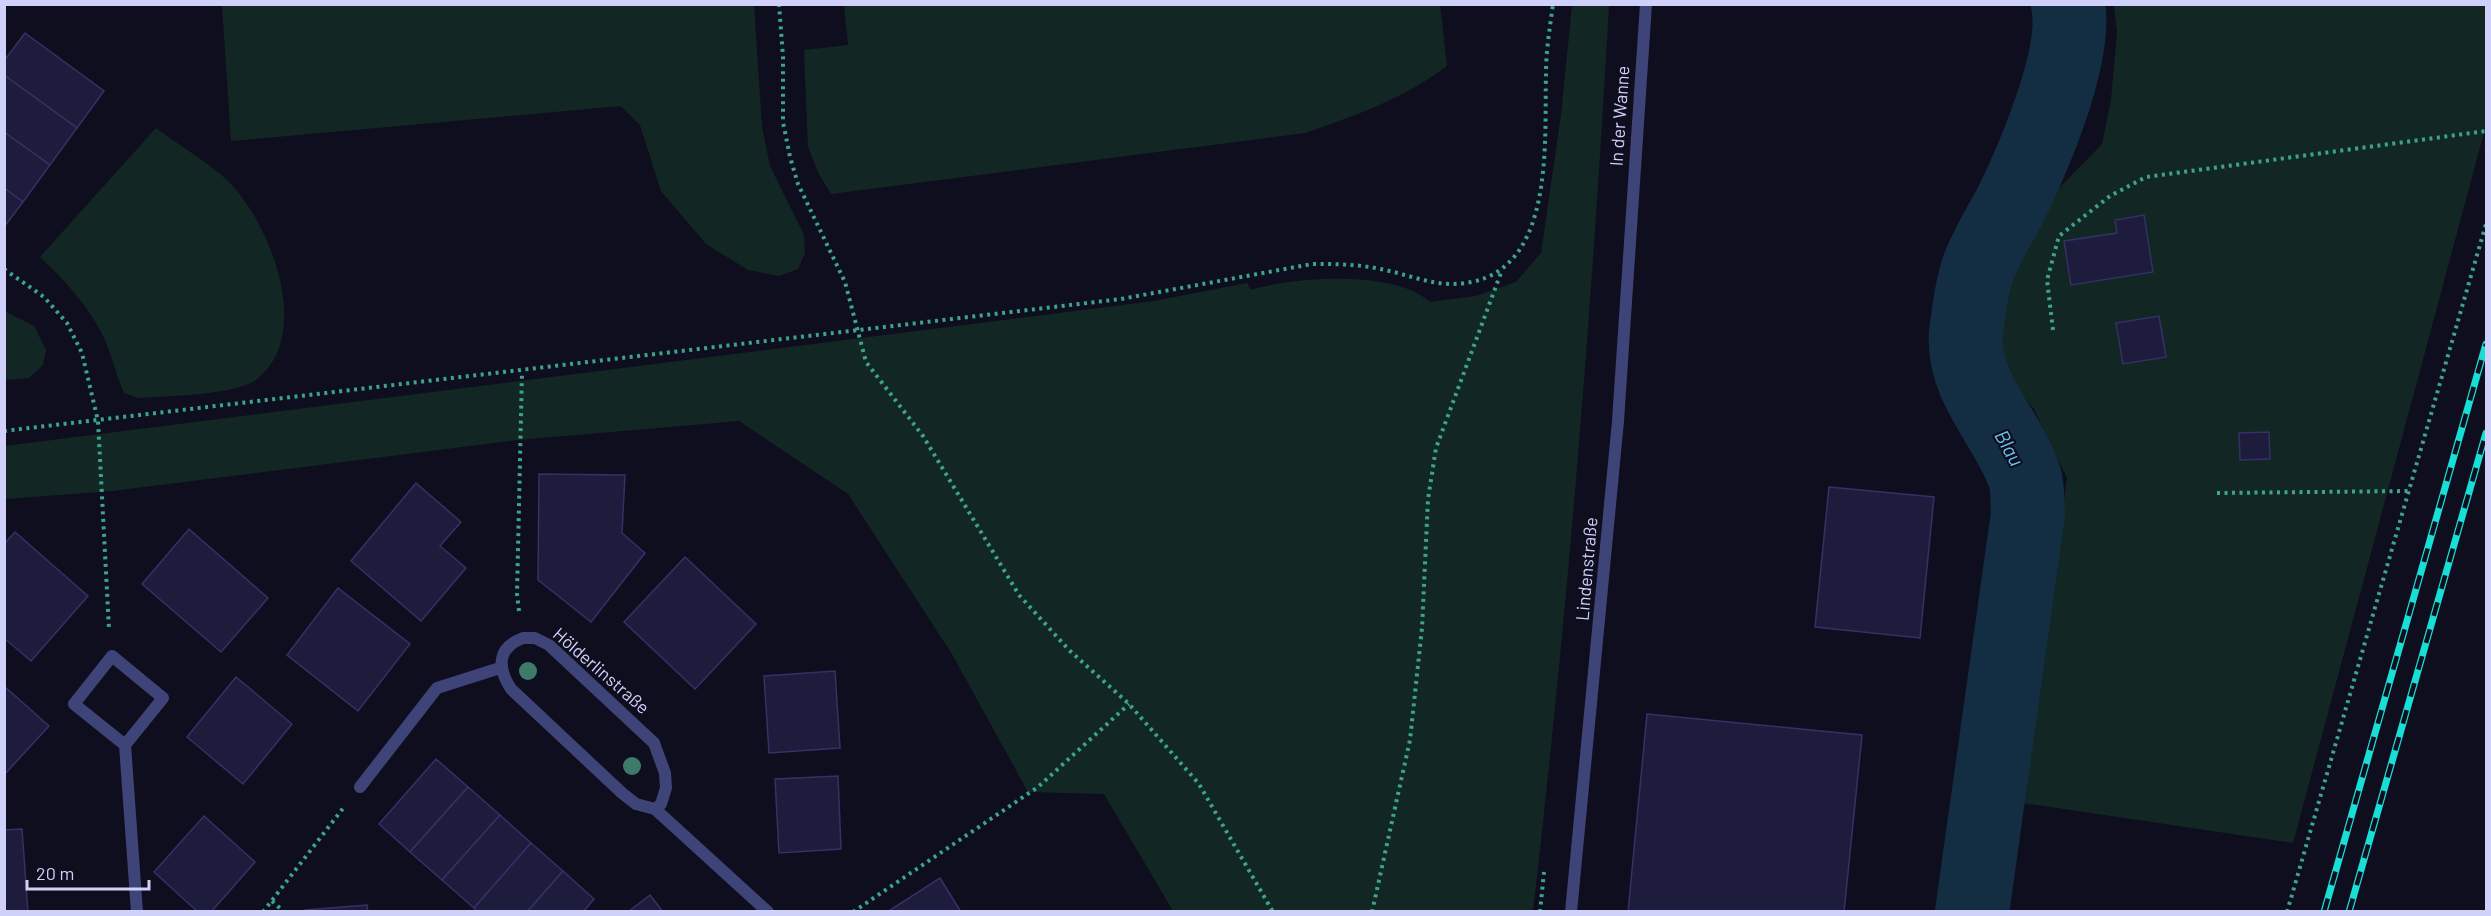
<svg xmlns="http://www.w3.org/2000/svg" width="2491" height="916" font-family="Barlow,sans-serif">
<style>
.green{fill:#122723}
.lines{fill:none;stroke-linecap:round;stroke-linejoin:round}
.river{stroke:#132d42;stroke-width:74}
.building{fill:#1e1c3d;stroke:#343166;stroke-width:1.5}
.path{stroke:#3aa48f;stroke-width:4;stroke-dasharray:3 4.5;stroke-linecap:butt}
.service{stroke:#3e4478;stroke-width:12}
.minor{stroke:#3e4478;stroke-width:12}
.tertiary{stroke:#3e4478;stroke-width:12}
.rail-casing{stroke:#17dfd6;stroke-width:7}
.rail{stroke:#0f0e1e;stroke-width:4.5;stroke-dasharray:14;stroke-linecap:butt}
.tree{fill:#3e7a69}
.labels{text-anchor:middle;stroke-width:4.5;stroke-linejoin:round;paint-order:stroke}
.street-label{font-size:18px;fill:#d0d1fa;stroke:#0f0e1e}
.water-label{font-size:20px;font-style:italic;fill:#69c4ef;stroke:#0f0e1e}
</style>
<rect width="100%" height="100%" fill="#0f0e1e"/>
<g class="green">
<path d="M1440 4 1447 66C1405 98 1355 116 1305 133L831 194 818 172 808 147 804 50 848 45 844 5Z"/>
<polygon points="222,5 754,5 762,127 770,166 804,235 805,253 798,269 779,276 748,270 706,244 661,191 640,125 621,106 231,141"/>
<path d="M1572 5H1609C1592 307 1568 610 1533 911H1173L1104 794 1028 792 952 654 848 494 739 421 518 440 112 491 5 499V446L1154 301 1247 283 1251 290C1295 276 1396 270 1430 302L1476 296 1516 282 1541 253 1561 115Z"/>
<polygon points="2114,5 2486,5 2486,125 2293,843 2023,803 2067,478 2034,409 2004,373 2001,330 2014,257 2040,208 2102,144 2111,100 2117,32"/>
<path d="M156 128C178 145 205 160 226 179 270 221 315 335 256 380 235 395 166 396 139 398L124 393C116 375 112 354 103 336 88 305 65 281 40 257Z"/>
<polygon points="4,311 34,326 46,350 43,365 29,378 5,380"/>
</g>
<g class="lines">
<path class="river" d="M1972 912 2028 514C2027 503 2028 488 2025 478 2009 428 1961 388 1966 332 1969 311 1971 289 1978 269 1986 246 2000 225 2011 204 2034 157 2078 55 2068 4"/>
</g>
<g class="building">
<polygon points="25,33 104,91 77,128 4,75 4,61"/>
<polygon points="4,75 77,128 50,165 4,132"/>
<polygon points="4,132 50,165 23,202 4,188"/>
<polygon points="4,188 23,202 4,227"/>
<polygon points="2144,215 2153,272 2071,285 2064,241 2117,233 2115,220"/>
<polygon points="2159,316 2166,357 2123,364 2116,323"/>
<polygon points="2269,432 2270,459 2240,460 2239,433"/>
<polygon points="539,474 625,475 622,533 645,553 591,622 538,580"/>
<polygon points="416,483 461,522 440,546 466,568 421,621 351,561"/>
<polygon points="1829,487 1934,497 1920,638 1815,627"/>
<polygon points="189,529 268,598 221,652 142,584"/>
<polygon points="15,532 88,596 31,661 4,638 4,544"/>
<polygon points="685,557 756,624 695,689 624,622"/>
<polygon points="338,588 410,644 358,711 287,655"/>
<polygon points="835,671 840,748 769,753 764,676"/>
<polygon points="236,677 292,724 243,784 187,737"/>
<polygon points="4,686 49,726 4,775"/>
<polygon points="1647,714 1862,735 1844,912 1628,912"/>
<polygon points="436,759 468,787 410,852 379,824"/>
<polygon points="838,776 841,849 779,853 775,779"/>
<polygon points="468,787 500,815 442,880 410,852"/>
<polygon points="500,815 531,843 474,908 442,880"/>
<polygon points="204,816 255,862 211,912 198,912 154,872"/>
<polygon points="22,829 28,912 4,912 4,830"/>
<polygon points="531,843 563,871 527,912 478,912 474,908"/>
<polygon points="563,871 594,899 583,912 527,912"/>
<polygon points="940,878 961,912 887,912"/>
<polygon points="650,895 663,912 628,912"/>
<polygon points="367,905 368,912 305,912 305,910"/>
</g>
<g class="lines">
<g class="path">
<polyline points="779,4 783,57 783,122 790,157 798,184 845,282 866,362 923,436 1019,595 1069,650 1129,704 1199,784 1273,912"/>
<polyline points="4,269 44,297 67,323 82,353 98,421 109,629"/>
<polyline points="2053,330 2047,280 2059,236 2110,196 2146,177 2486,131"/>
<path d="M4 431 1121 299 1312 264C1335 264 1357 264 1380 269 1403 273 1428 284 1452 284 1557 283 1544 145 1546 73 1546 50 1550 27 1553 4"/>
<polyline points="2217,493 2410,491"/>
<polyline points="519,611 517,594 522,372"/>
<polyline points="272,901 284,912"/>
<polyline points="263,912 344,807"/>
<polyline points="853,912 1038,787 1129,704"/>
<polyline points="1372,912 1410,740 1422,628 1428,499 1436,448 1502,270"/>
<polyline points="1540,912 1544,872"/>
<polyline points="2287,912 2486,224"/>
</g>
<polyline class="service" points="360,787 437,688 500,668"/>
<g class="minor">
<path d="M523 638H535L549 645 654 743 665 773 666 788 661 804 655 809 636 804 622 793 511 689C497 667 497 648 523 638Z"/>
<polyline points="125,745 74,704 112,656 163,698 125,745 137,912"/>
<polyline points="655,809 768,912"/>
</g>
<polyline class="tertiary" points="1571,912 1618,421 1646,4"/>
<g class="rail-casing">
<g id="rail">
<polyline points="2324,912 2486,344"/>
<polyline points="2349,912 2486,433"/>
</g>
</g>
<use href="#rail" class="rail"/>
</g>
<g class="tree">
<circle cx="528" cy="671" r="9"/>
<circle cx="632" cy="766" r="9"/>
</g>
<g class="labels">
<g class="street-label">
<text transform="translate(1620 116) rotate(-86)" y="6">In der Wanne</text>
<text transform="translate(1587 569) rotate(-85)" y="6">Lindenstraße</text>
<text transform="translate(601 671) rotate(41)" y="6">Hölderlinstraße</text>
</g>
<g class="water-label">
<text transform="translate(2009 448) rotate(61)" y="7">Blau</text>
</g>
</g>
<rect width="2491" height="916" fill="none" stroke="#d0d1fa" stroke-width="12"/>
<path d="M27 880v9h122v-9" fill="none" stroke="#d0d1fa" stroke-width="3"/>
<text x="36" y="880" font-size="18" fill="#d0d1fa" stroke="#0f0e1e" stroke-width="4.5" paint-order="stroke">20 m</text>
</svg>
